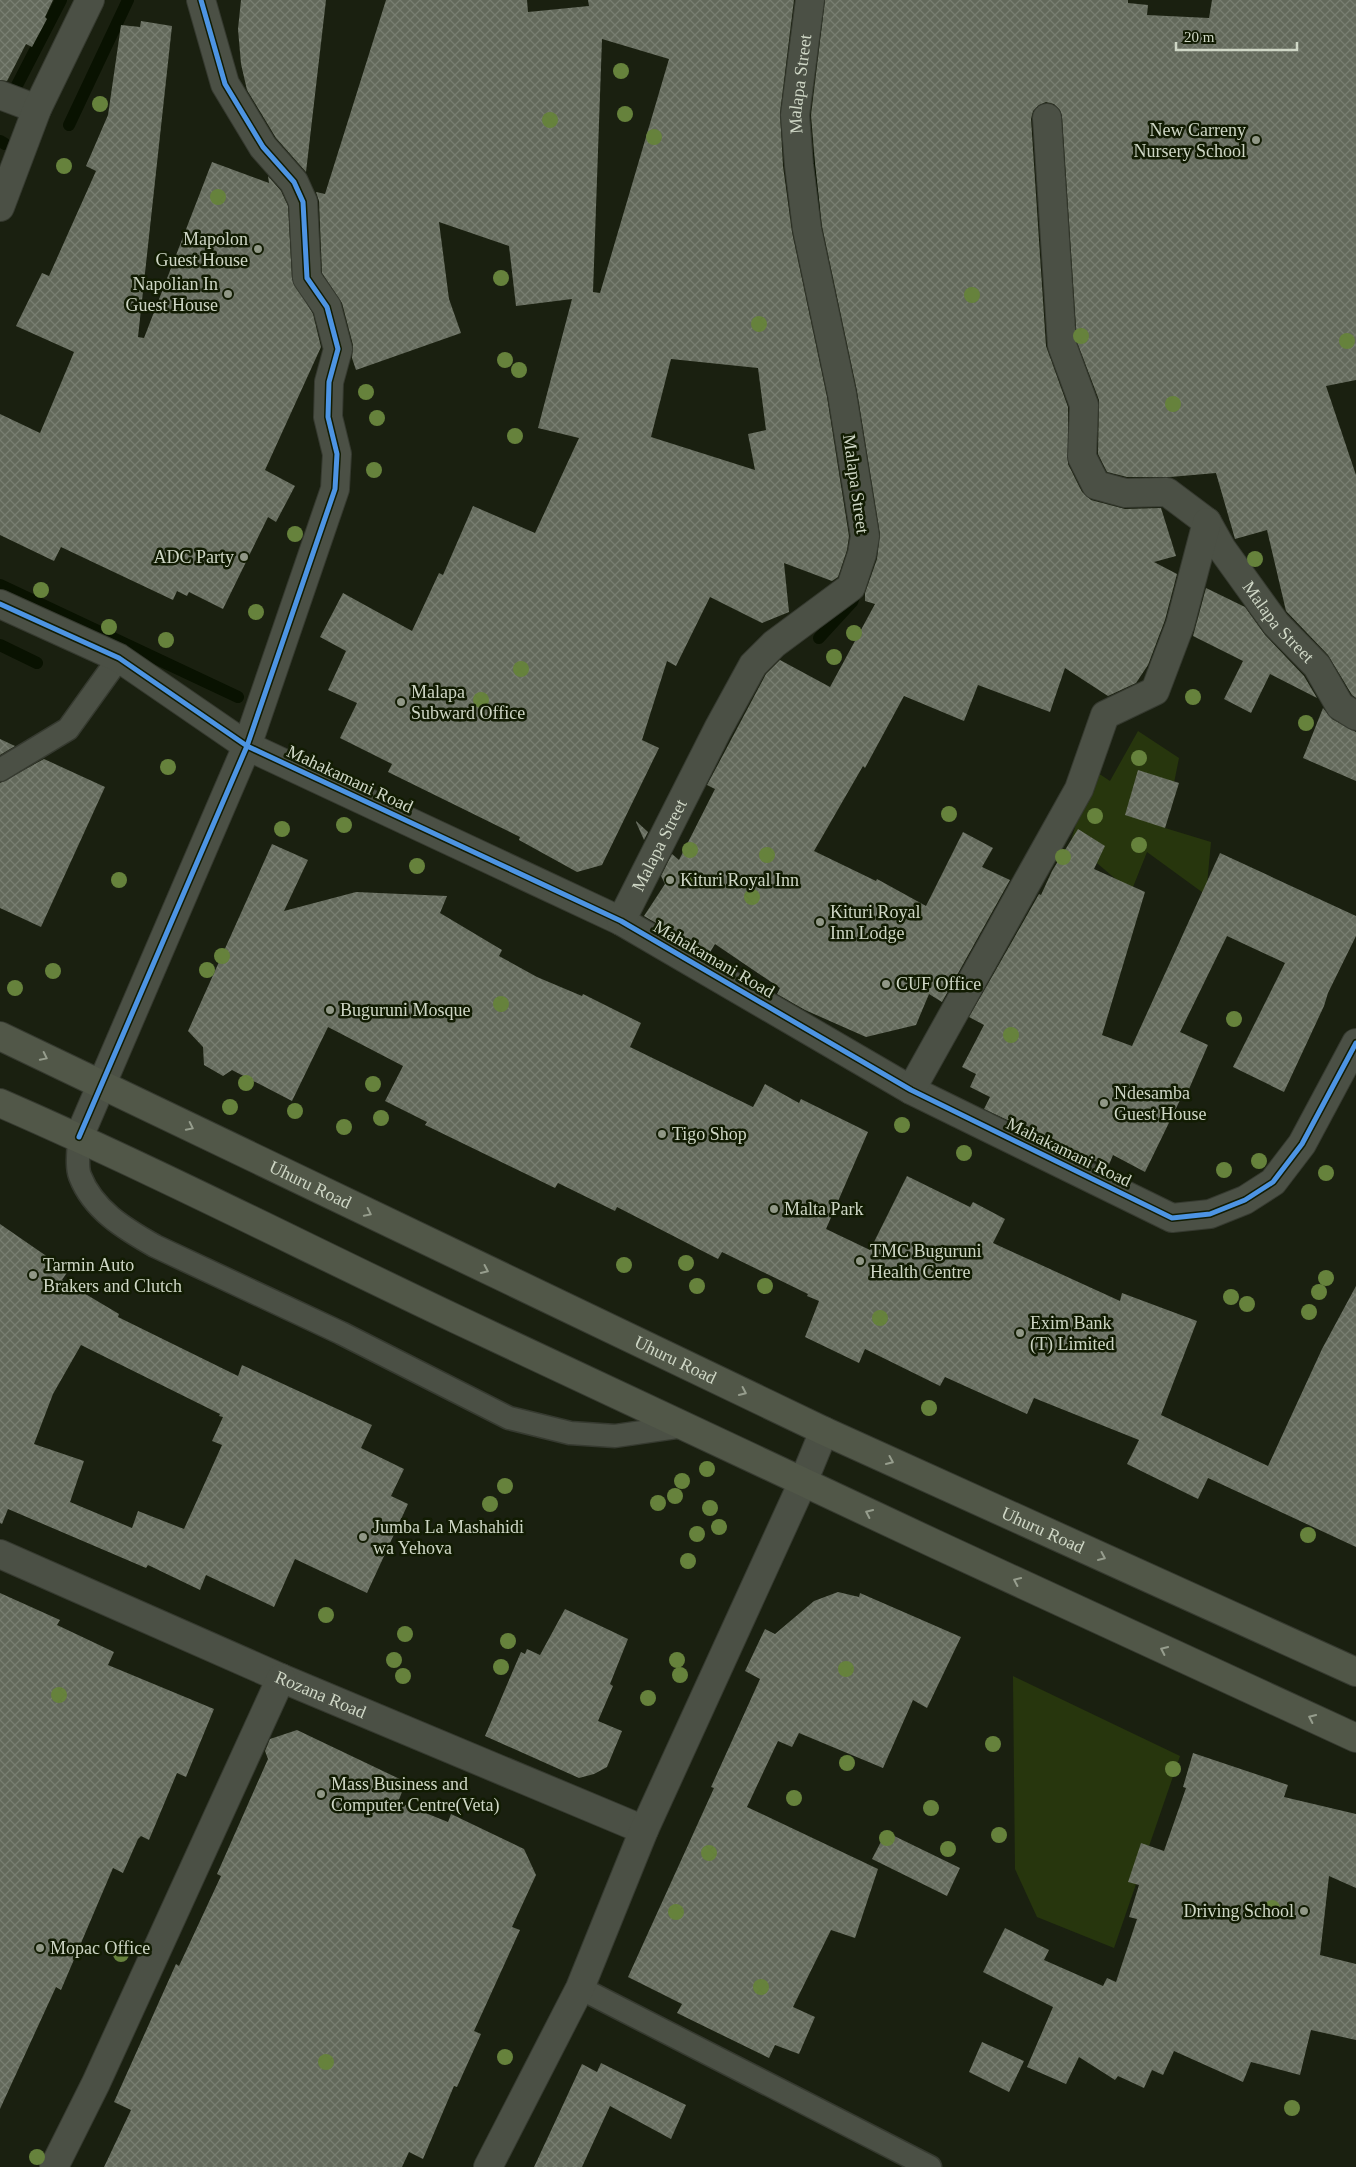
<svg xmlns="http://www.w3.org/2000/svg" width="1356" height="2167" font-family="'Times New Roman',serif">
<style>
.green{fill:#27360d}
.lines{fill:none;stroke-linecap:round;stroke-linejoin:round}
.stream{stroke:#091201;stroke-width:12}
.building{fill:url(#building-cross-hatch);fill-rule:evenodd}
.service-casing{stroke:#363a30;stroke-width:25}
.minor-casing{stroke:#363a30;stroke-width:30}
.secondary-casing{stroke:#363a30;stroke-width:30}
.service{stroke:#4b5045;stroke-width:22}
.minor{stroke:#4b5045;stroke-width:28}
.secondary{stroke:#515748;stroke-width:28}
.cycleway-casing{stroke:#121c03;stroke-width:8}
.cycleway{stroke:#4d94e3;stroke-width:5}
.tree{fill:#66823c}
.oneway{stroke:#969d8d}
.poi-dot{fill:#909786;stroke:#121c03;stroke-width:2}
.labels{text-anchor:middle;stroke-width:5;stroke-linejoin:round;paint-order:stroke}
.street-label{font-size:18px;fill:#cfd7c6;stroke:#121c03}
.poi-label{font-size:18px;fill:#cfd7c6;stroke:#121c03;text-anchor:start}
</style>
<defs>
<pattern id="building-cross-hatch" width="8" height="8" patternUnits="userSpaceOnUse" patternTransform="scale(1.25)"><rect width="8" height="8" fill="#63695b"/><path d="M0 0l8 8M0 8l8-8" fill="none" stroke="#787e71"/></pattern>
</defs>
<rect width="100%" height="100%" fill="#1a2010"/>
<g class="green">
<polygon points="1138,731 1179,758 1165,828 1211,842 1206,895 1147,852 1131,892 1071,841 1092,769 1110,781"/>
<polygon points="1013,1676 1180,1756 1114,1948 1037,1917 1015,1869"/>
</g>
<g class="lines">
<g class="stream">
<polyline points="822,30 826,0"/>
<polyline points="7,92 12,95 61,0"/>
<polyline points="69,125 128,0"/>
<polyline points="0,141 5,144"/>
<polyline points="816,206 816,158"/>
<polyline points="0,585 238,697"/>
<polyline points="819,638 852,602 856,592"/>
<polyline points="0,645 37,663"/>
</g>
</g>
<g class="building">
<polygon points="0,0 53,0 45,17 47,19 32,47 26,44 7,81 0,80"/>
<polygon points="241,0 326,0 306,172 276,138 247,90 241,64 238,29"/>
<path d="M386 0H527L528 12 589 6 588 0H794L780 113 783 166 792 232 827 397 849 536 847 550 838 577 832 581 784 563 789 612 762 623 710 597 676 666 667 661 642 740 659 748 602 865 577 872 519 840 520 837 388 772 392 764 340 738 357 703 328 690 346 651 320 637 343 593 412 631 439 573 443 575 473 506 535 533 579 438 538 428 572 299 516 306 509 246 439 222 449 299 461 333 356 370 352 358 353 345 342 303 322 273 319 201 316 192 325 194ZM602 39 669 59 600 293 593 292ZM671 359 758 368 766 430 748 434 755 470 651 437Z"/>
<polygon points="825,0 1128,0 1128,3 1148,5 1147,15 1209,18 1212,0 1356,0 1356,380 1326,386 1356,475 1356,698 1352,695 1328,655 1286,611 1267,530 1235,539 1216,473 1170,477 1127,477 1107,472 1098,454 1099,400 1077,342 1062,116 1060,110 1054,104 1046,102 1039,105 1033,111 1031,119 1046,346 1068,407 1068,464 1082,492 1091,500 1125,509 1161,508 1176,556 1154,562 1177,574 1165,620 1148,665 1136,683 1108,696 1065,668 1050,712 978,685 964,721 904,696 865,768 863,766 814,851 876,881 877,879 926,906 963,832 993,848 982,867 1010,880 942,1002 929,994 916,1025 866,1037 805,1010 777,994 780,988 715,944 709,954 644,916 665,884 661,876 672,854 679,860 715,789 707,785 766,674 780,660 830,687 875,604 865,601 865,593 877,559 880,534 857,391 822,226 815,163 811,115"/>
<polygon points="141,21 172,26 138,337 144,338 212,162 269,183 268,176 281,191 288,206 292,279 313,314 321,347 265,470 295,486 276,522 268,517 223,609 189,592 187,596 177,591 173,600 61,547 54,561 0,535 0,414 40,433 74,352 16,326 42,273 49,276 96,171 86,166 108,115 121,25 140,27"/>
<polygon points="1206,588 1245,607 1265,635 1304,676 1317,698 1270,674 1251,713 1224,699 1243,661 1193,636"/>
<polygon points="1323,708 1332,719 1356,732 1356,781 1303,758"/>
<polygon points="0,739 15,746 0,755"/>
<polygon points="44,759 105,787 41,927 0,908 0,783"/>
<polygon points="1138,770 1179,783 1165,828 1125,815"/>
<polygon points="636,821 648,832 644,840 636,822"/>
<polygon points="1078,829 1105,846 1094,869 1145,892 1102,1035 1132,1046 1220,853 1356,916 1356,936 1328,993 1324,1006 1284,1092 1233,1067 1285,963 1227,936 1180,1032 1208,1045 1186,1096 1183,1094 1145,1172 1113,1155 1108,1167 984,1109 990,1097 970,1087 976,1074 962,1067 984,1025 969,1017 1039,894 1041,895 1052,871"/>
<polygon points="272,844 308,860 284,911 356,892 447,896 440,913 502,950 499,956 537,977 582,996 583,994 641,1023 630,1047 753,1107 765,1084 799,1103 801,1099 868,1132 826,1229 870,1250 907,1176 970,1207 973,1202 1005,1219 993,1243 1120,1301 1122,1293 1197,1321 1161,1415 1268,1466 1322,1349 1356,1286 1356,1547 1208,1478 1198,1499 1127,1464 1139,1440 1034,1398 1027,1414 945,1377 940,1386 865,1349 859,1363 805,1337 819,1301 807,1296 808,1294 722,1252 718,1259 617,1207 615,1211 558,1183 555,1188 425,1125 427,1122 385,1101 403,1066 328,1027 292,1101 232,1070 223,1076 204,1065 203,1047 188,1031"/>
<path d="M0 1224 68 1271 62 1280 119 1314 118 1317 238 1376 242 1365 372 1425 361 1448 404 1469 391 1496 408 1504 367 1593 295 1559 274 1607 206 1575 200 1590 148 1565 146 1568 8 1509 2 1524 0 1523ZM81 1345 220 1414 219 1416 223 1417 212 1441 222 1445 184 1529 138 1511 132 1528 70 1502 84 1461 34 1444 53 1394Z"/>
<polygon points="838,1592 859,1597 860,1593 961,1637 927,1708 913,1700 883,1768 799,1733 792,1747 778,1741 747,1807 878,1869 855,1938 831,1930 793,2007 815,2017 799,2054 775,2045 769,2058 677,2013 682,2004 628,1977 714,1788 711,1787 760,1679 745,1671 765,1629 775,1634 814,1601"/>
<polygon points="0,1593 60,1620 57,1625 114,1652 108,1665 214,1709 186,1777 177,1773 149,1840 141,1836 138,1839 123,1873 113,1868 61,1990 56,1987 0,2109"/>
<polygon points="565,1609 628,1639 610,1684 613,1686 598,1721 622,1731 607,1767 594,1774 579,1778 485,1736 521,1652 525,1654 527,1649 540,1655"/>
<polygon points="297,1730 406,1782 398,1802 448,1822 451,1814 524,1849 536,1875 512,1927 520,1930 474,2031 481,2034 457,2087 454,2086 423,2159 409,2152 402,2167 104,2167 131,2110 114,2102 176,1964 179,1966 221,1876 217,1874 268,1759 265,1751 270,1739"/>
<polygon points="1193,1753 1288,1785 1284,1797 1356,1814 1356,1888 1329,1876 1320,1955 1356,1964 1356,2040 1311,2030 1300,2075 1251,2062 1243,2082 1174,2051 1163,2075 1152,2070 1144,2088 1118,2076 1115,2080 1079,2057 1066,2084 1027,2067 1053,2007 983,1972 1005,1928 1049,1950 1044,1960 1103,1986 1107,1978 1116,1982 1137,1919 1129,1917 1139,1885 1128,1882 1141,1843 1164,1851 1186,1788 1183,1787"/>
<polygon points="886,1832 960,1868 947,1896 872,1859"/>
<polygon points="982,2042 1024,2061 1009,2092 969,2072"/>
<polygon points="601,2063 686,2105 671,2139 610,2106 582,2167 534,2167 582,2064 597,2072"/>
</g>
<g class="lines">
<g class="service-casing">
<g id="service">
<polyline points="0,770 68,729 119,658"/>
<path d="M79 1137C79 1148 76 1166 80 1176 93 1210 125 1229 155 1246L341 1333 509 1418 570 1433 615 1436 684 1426"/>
<polyline points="580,1988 930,2167"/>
</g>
</g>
<g class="minor-casing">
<g id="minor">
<polyline points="0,95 37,109"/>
<path id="s1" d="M1047 118 1062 345 1084 405 1082 457 1096 485 1125 493 1167 492 1207 522 1222 549 1276 624 1317 666 1340 706 1356 716"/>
<polyline points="0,207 37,109 90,0"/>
<polyline points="0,604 119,658 247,746 621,921 911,1090 1172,1218 1210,1214 1245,1200 1273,1182 1302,1144 1356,1043"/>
<path id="s2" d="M621 921 718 729 753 665 774 644 851 587 862 554 865 536 842 394 807 229 799 165 795 115 810 0"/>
<polyline points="911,1090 1079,789 1105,715 1155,691 1180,625 1207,522"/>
<polyline points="79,1137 247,746 335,489 337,454 328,417 329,382 338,349 327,307 307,278 303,202 294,182 263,147 225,84 201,0"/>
<path id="s3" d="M0 1554 281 1678 644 1830"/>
<polyline points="54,2167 96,2083 281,1678"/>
<polyline points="488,2167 580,1988 644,1830 803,1482 824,1431"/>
</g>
</g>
<g class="secondary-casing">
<g id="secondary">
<path id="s4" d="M0 1036 824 1431 1356 1672"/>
<path d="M0 1103C154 1170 304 1247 456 1319 755 1460 1055 1601 1356 1738"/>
</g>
</g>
<use href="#service" class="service"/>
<use href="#minor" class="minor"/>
<use href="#secondary" class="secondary"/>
<g class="cycleway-casing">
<g id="cycleway">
<polyline points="0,604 119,658 247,746 621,921 911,1090 1172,1218 1210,1214 1245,1200 1273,1182 1302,1144 1356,1043"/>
<polyline points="79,1137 247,746 335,489 337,454 328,417 329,382 338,349 327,307 307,278 303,202 294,182 263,147 225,84 201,0"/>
</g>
</g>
<use href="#cycleway" class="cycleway"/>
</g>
<g class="tree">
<circle cx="621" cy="71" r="8"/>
<circle cx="100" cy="104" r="8"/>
<circle cx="625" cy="114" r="8"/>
<circle cx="550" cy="120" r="8"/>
<circle cx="654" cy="137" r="8"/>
<circle cx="64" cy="166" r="8"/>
<circle cx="218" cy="197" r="8"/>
<circle cx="501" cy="278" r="8"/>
<circle cx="972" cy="295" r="8"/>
<circle cx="759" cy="324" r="8"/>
<circle cx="1081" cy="336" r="8"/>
<circle cx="1347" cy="341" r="8"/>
<circle cx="505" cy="360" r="8"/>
<circle cx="519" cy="370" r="8"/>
<circle cx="366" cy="392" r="8"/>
<circle cx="1173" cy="404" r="8"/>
<circle cx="377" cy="418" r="8"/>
<circle cx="515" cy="436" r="8"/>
<circle cx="374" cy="470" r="8"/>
<circle cx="295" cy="534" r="8"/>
<circle cx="1255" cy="559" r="8"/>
<circle cx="41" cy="590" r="8"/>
<circle cx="256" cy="612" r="8"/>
<circle cx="109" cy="627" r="8"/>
<circle cx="854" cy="633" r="8"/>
<circle cx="166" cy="640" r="8"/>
<circle cx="834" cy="657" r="8"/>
<circle cx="521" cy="669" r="8"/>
<circle cx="1193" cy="697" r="8"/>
<circle cx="481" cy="700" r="8"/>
<circle cx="1306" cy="723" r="8"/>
<circle cx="1139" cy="758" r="8"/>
<circle cx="168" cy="767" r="8"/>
<circle cx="949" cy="814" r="8"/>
<circle cx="1095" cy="816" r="8"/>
<circle cx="344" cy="825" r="8"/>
<circle cx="282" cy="829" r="8"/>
<circle cx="1139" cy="845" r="8"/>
<circle cx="690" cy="850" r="8"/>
<circle cx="767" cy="855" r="8"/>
<circle cx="1063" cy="857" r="8"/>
<circle cx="417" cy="866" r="8"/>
<circle cx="690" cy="879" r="8"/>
<circle cx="119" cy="880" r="8"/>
<circle cx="752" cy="897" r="8"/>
<circle cx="222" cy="956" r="8"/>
<circle cx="207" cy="970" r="8"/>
<circle cx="53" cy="971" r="8"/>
<circle cx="15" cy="988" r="8"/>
<circle cx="501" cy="1004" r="8"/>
<circle cx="1234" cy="1019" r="8"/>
<circle cx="1011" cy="1035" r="8"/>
<circle cx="246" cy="1083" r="8"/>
<circle cx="373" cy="1084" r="8"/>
<circle cx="230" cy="1107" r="8"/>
<circle cx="295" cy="1111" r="8"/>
<circle cx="381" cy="1118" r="8"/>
<circle cx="902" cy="1125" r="8"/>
<circle cx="344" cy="1127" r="8"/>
<circle cx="964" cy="1153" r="8"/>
<circle cx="1259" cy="1161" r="8"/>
<circle cx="1224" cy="1170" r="8"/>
<circle cx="1326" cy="1173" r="8"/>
<circle cx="686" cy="1263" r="8"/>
<circle cx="624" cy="1265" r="8"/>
<circle cx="1326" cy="1278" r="8"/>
<circle cx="697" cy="1286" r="8"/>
<circle cx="765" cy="1286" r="8"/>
<circle cx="1319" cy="1292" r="8"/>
<circle cx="1231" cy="1297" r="8"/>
<circle cx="1247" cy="1304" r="8"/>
<circle cx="1309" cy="1312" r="8"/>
<circle cx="880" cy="1318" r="8"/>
<circle cx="929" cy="1408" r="8"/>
<circle cx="707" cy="1469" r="8"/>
<circle cx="682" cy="1481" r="8"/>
<circle cx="505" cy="1486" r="8"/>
<circle cx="675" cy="1496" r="8"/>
<circle cx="658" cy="1503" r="8"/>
<circle cx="490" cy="1504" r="8"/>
<circle cx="710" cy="1508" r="8"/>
<circle cx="719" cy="1527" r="8"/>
<circle cx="697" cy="1534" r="8"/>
<circle cx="1308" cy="1535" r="8"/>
<circle cx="688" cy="1561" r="8"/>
<circle cx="326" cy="1615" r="8"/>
<circle cx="405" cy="1634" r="8"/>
<circle cx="508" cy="1641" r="8"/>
<circle cx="394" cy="1660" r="8"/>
<circle cx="677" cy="1660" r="8"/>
<circle cx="501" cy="1667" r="8"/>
<circle cx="846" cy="1669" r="8"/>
<circle cx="680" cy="1675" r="8"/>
<circle cx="403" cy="1676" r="8"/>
<circle cx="59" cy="1695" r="8"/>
<circle cx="648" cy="1698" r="8"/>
<circle cx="993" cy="1744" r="8"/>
<circle cx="847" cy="1763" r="8"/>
<circle cx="1173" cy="1769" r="8"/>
<circle cx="794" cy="1798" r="8"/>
<circle cx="931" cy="1808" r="8"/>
<circle cx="999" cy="1835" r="8"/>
<circle cx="887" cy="1838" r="8"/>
<circle cx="948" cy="1849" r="8"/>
<circle cx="709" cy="1853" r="8"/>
<circle cx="1272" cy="1908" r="8"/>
<circle cx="676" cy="1912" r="8"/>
<circle cx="121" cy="1954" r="8"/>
<circle cx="761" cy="1987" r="8"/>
<circle cx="505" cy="2057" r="8"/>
<circle cx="326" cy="2062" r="8"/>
<circle cx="1292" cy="2108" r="8"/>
<circle cx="37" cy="2157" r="8"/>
</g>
<defs><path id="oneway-chevron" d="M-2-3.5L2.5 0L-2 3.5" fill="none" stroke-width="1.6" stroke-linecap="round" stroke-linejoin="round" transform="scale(1.25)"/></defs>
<g class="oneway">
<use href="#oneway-chevron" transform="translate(44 1057) rotate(26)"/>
<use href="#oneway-chevron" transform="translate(190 1127) rotate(26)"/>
<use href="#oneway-chevron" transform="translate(368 1213) rotate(26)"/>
<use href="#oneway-chevron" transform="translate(485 1270) rotate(25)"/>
<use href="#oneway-chevron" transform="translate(743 1392) rotate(25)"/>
<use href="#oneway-chevron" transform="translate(890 1461) rotate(24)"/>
<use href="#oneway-chevron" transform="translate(869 1513) rotate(-155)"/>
<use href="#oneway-chevron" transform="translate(1102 1557) rotate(24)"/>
<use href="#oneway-chevron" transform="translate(1017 1581) rotate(-155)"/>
<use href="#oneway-chevron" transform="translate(1164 1650) rotate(-155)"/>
<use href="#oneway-chevron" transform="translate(1312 1718) rotate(-155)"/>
</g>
<g class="poi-dot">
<circle cx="1256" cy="140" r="5"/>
<circle cx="258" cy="249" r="5"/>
<circle cx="228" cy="294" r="5"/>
<circle cx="244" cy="557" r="5"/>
<circle cx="401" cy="702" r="5"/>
<circle cx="670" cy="880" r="5"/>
<circle cx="820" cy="922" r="5"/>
<circle cx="886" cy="984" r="5"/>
<circle cx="330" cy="1010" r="5"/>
<circle cx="1104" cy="1103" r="5"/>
<circle cx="662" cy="1134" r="5"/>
<circle cx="774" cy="1209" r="5"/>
<circle cx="860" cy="1261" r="5"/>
<circle cx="33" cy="1275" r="5"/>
<circle cx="1020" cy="1333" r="5"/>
<circle cx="363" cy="1537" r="5"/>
<circle cx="321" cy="1794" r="5"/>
<circle cx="1304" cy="1911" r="5"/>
<circle cx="40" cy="1948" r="5"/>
</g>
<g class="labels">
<g class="street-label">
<text dy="6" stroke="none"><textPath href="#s2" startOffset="925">Malapa Street</textPath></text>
<text transform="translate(856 484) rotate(82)" y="6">Malapa Street</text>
<text dy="6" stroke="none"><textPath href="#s1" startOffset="620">Malapa Street</textPath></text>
<text transform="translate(350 779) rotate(25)" y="6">Mahakamani Road</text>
<text dy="6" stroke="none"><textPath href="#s2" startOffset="85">Malapa Street</textPath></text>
<text transform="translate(714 959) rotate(30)" y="6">Mahakamani Road</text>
<text transform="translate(1069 1152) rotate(26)" y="6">Mahakamani Road</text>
<text dy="6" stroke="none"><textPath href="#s4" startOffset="344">Uhuru Road</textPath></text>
<text dy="6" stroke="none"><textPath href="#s4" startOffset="749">Uhuru Road</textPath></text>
<text dy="6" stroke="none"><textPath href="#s4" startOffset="1154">Uhuru Road</textPath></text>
<text dy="6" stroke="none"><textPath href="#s3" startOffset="350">Rozana Road</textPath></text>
</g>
<g class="poi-label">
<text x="1246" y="136" text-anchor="end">New Carreny<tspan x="1246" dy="21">Nursery School</tspan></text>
<text x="248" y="245" text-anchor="end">Mapolon<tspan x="248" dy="21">Guest House</tspan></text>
<text x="218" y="290" text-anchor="end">Napolian In<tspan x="218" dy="21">Guest House</tspan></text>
<text x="234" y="563" text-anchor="end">ADC Party</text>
<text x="411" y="698">Malapa<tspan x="411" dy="21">Subward Office</tspan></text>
<text x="680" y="886">Kituri Royal Inn</text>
<text x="830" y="918">Kituri Royal<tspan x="830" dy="21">Inn Lodge</tspan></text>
<text x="896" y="990">CUF Office</text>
<text x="340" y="1016">Buguruni Mosque</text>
<text x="1114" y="1099">Ndesamba<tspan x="1114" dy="21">Guest House</tspan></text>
<text x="672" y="1140">Tigo Shop</text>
<text x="784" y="1215">Malta Park</text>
<text x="870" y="1257">TMC Buguruni<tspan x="870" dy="21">Health Centre</tspan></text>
<text x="43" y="1271">Tarmin Auto<tspan x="43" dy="21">Brakers and Clutch</tspan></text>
<text x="1030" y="1329">Exim Bank<tspan x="1030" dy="21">(T) Limited</tspan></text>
<text x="373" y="1533">Jumba La Mashahidi<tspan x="373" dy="21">wa Yehova</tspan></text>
<text x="331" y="1790">Mass Business and<tspan x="331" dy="21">Computer Centre(Veta)</tspan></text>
<text x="1294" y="1917" text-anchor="end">Driving School</text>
<text x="50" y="1954">Mopac Office</text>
</g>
</g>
<path d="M1176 42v8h121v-8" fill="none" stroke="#cfd7c6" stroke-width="2.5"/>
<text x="1184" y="42" font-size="15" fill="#cfd7c6" stroke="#121c03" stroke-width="4" paint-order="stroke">20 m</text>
</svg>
